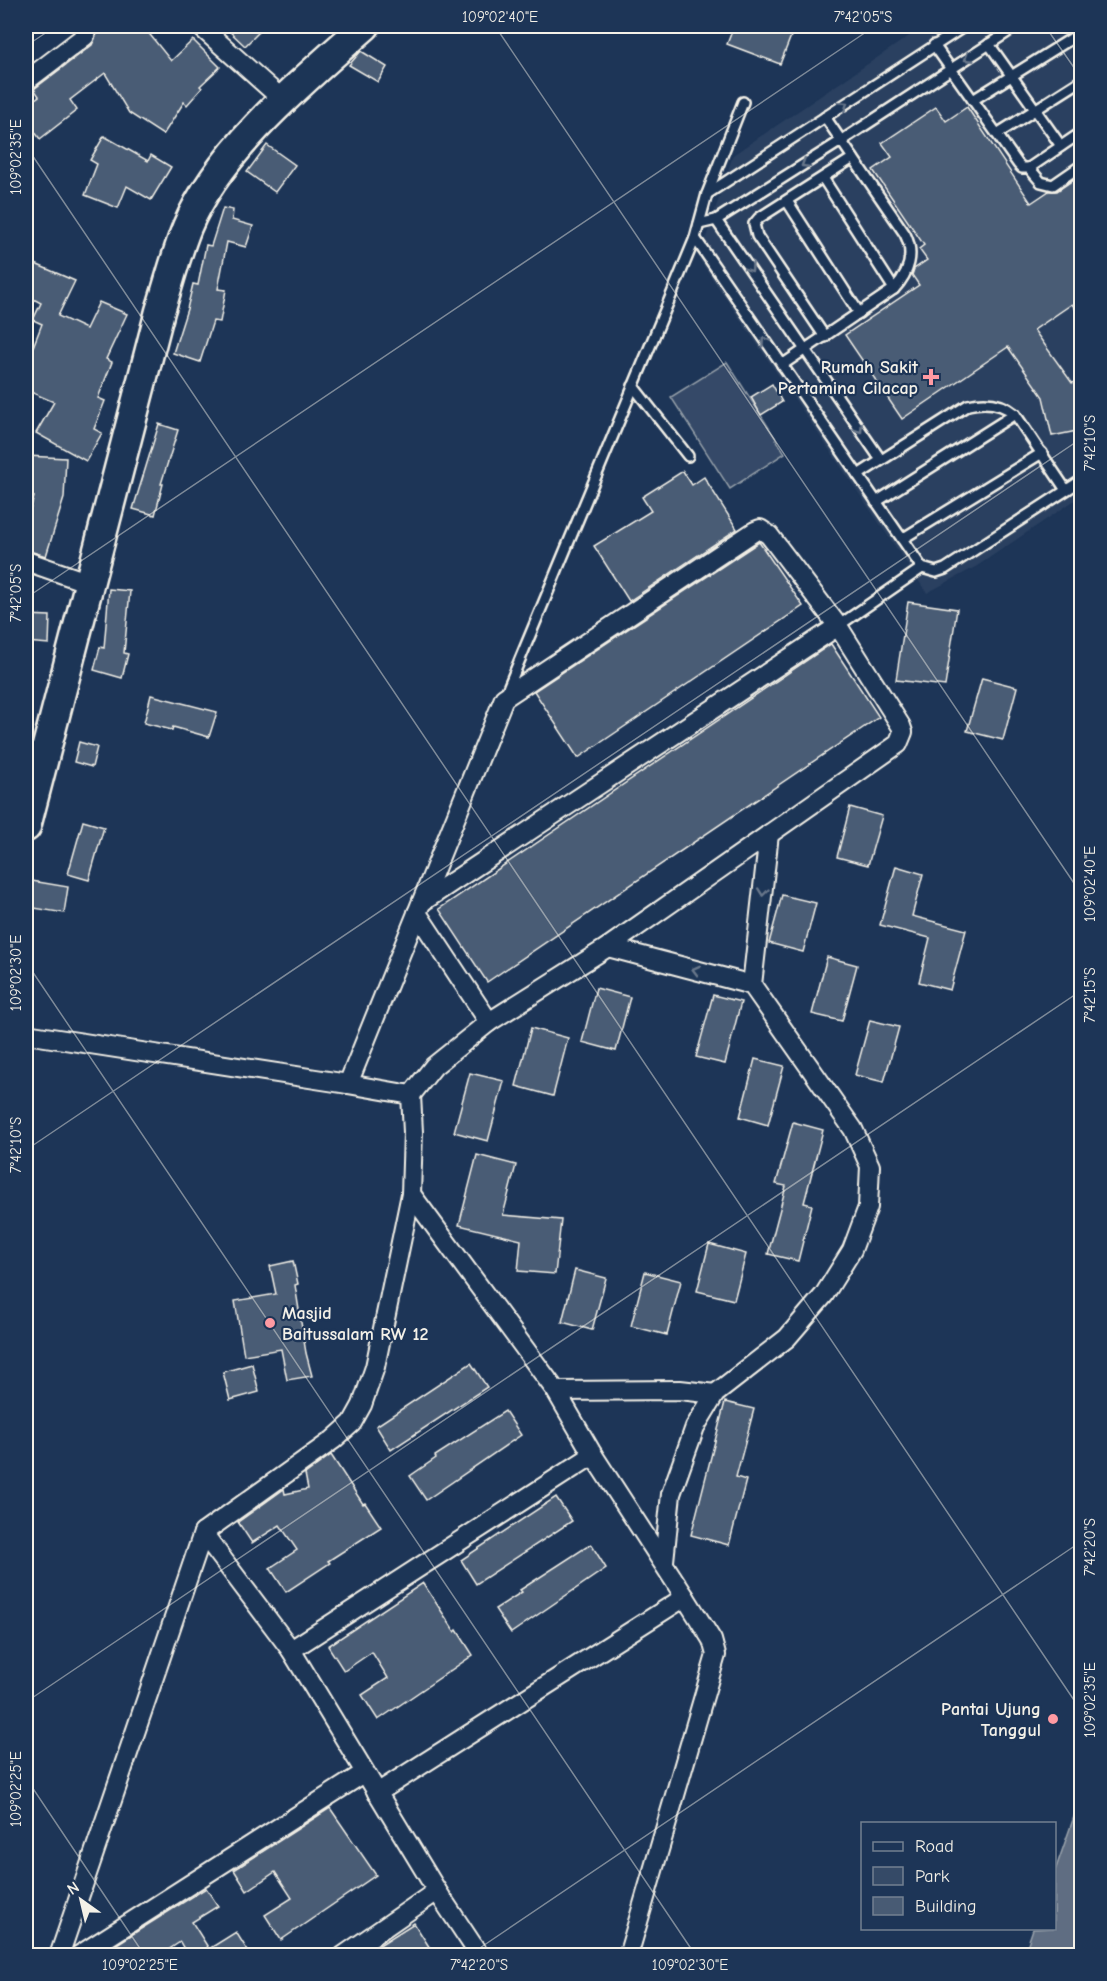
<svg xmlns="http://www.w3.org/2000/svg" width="1107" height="1981" font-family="'Comic Neue',sans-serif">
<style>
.built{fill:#2a4060}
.green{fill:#354a67;stroke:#949ea8;stroke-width:1.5}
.water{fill:#5e6d82;stroke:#9aa2ab;stroke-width:1.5}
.building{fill:#485b74;stroke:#f4f1e8;stroke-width:1.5}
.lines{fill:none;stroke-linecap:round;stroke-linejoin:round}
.service-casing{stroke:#f4f1e8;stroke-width:14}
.minor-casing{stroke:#f4f1e8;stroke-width:22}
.trunk-casing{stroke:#f4f1e8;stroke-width:33}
.service{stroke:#1d3557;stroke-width:9}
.minor{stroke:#1d3557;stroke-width:18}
.trunk{stroke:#1d3557;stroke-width:28}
.oneway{stroke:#68778a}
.ticks{fill:none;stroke:#f4f1e8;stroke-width:1.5;stroke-opacity:0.45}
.poi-dot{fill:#ff9aa2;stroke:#1d3557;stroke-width:2}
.labels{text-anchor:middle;stroke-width:4.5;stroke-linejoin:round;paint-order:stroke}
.poi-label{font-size:18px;font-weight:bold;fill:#f4f1e8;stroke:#1d3557;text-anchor:end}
.neatline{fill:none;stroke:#f4f1e8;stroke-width:2}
.ticks-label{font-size:15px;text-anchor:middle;fill:#f4f1e8}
</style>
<rect width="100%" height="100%" fill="#1d3557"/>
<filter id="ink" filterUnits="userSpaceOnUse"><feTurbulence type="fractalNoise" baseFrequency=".0167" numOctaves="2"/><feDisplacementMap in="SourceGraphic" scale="12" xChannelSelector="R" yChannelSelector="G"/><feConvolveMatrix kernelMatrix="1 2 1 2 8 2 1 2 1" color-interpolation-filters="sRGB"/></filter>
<g filter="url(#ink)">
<polygon class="built" points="924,26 1081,26 1081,496 977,566 927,593 699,259 733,155"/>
<polygon class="green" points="727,362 785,453 730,489 671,397"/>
<polygon class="water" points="1081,1797 1081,1955 1024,1955 1033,1929 1054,1928 1055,1871"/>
<g class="building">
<polygon points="106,26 143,26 171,61 193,40 220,67 200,86 202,88 187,105 184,102 163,135 129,113 105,73 70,100 77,110 40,139 26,120 26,106 39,96 34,89 92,45 97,33"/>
<polygon points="224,26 265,26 245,46"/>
<polygon points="734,26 795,26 780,64 727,44"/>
<polygon points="361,51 387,67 378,82 349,65"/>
<polygon points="936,107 946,121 967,107 1031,203 1049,191 1057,191 1082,174 1082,318 1072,304 1034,330 1072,383 1082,381 1082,430 1052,436 1043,397 1008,347 902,419 845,335 919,285 912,275 914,269 927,260 919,249 924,245 873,170 892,157 882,143"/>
<polygon points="104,136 148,161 151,155 171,167 151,200 127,186 118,208 85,195 97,164 90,160"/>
<polygon points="267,145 295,165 275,192 247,172"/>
<polygon points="223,208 233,210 232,220 253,226 246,247 227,242 218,289 226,290 220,322 213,321 200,362 173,353 187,309 193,284 198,285 206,245 211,246"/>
<polygon points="26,260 75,281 58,316 86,329 99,302 127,314 106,359 112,362 98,398 105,401 94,429 102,433 86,461 36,433 54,402 26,390 26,376 30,363 27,362 42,324 33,320 41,303 26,295"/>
<polygon points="772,384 782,402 761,415 751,397"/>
<polygon points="159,424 178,430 161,484 163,484 155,515 133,509"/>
<polygon points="26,456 66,458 64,498 46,556 26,550 26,523 34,497 26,496"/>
<polygon points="683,471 692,485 704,477 737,529 629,601 594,546 651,511 642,497"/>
<polygon points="759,542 803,606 578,758 534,691"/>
<polygon points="109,589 130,591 124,653 128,654 122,678 94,670 100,647 104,648"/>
<polygon points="908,602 957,609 945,686 896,680"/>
<polygon points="26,615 50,616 49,644 26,642"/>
<polygon points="831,644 879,717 487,982 439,909"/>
<polygon points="982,678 1017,687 1003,740 967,731"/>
<polygon points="151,695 217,712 209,737 173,727 172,730 144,723"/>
<polygon points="79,742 97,747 92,767 74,762"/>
<polygon points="850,807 882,816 868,865 837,857"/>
<polygon points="83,821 104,827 89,880 68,874"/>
<polygon points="896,866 923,874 912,916 966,930 950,990 919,982 930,938 880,925"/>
<polygon points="32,881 68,887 64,913 28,907"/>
<polygon points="782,895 816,903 803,952 769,943"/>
<polygon points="827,957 857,965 842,1021 812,1014"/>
<polygon points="596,988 630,997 616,1051 582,1042"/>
<polygon points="713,995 741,1002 725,1064 696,1057"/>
<polygon points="870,1020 899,1027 884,1082 855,1075"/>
<polygon points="531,1028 568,1038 553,1096 516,1086"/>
<polygon points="755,1059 784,1066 768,1125 740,1117"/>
<polygon points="470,1073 504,1081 488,1141 454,1132"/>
<polygon points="793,1122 823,1130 804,1203 812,1205 798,1261 768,1254 786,1186 776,1184"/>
<polygon points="477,1155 516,1165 503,1215 561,1220 555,1274 518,1271 521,1240 459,1225"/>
<polygon points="709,1244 746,1254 734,1300 697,1291"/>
<polygon points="293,1261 298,1284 295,1285 306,1353 312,1376 287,1380 281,1349 244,1355 235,1301 276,1294 270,1266"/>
<polygon points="575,1270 606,1278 592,1330 562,1322"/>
<polygon points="645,1272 681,1281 667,1335 631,1326"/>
<polygon points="471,1363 487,1387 391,1450 376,1426"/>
<polygon points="252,1364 259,1392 230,1400 223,1372"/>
<polygon points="725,1402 754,1409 736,1477 746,1480 729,1545 691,1535"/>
<polygon points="505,1411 521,1435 426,1500 410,1476 436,1458 435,1456"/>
<polygon points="331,1455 363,1504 365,1503 381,1527 328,1561 330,1563 286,1592 270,1568 297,1550 280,1525 252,1543 238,1522 284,1489 285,1494 308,1489 305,1474"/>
<polygon points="556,1497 572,1521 476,1584 461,1560"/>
<polygon points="591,1544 606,1568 511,1633 495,1609 522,1592 520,1590"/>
<polygon points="423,1583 455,1632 457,1630 473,1655 378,1720 362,1695 388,1678 372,1652 344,1671 328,1646"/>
<polygon points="330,1808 376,1875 281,1940 265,1915 292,1898 275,1872 247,1891 234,1870"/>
<polygon points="206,1888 218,1906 192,1922 209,1949 236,1932 251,1956 188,1956 180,1942 159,1956 118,1956 112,1947"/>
<polygon points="414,1923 435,1956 364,1956 370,1951"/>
</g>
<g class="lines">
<g class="service-casing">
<g id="service">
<polyline points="989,44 1061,146"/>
<polyline points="934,45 1018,164 1022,168 1029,168 1082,132"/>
<polyline points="973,100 1082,32"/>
<polyline points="997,134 1082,80"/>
<polyline points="1029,168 1041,182 1053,185 1082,165"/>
<polyline points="823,178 894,289"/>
<polyline points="707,194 965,26"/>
<polyline points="787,201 859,313"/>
<polyline points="716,220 881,460"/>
<polyline points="699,224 716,220 841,141 1017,26"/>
<polyline points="695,238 922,568 936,572 945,569 1082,480"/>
<polyline points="825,337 757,236 754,224 759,218 853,158"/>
<path d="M782 365 894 289C909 273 915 254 905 234L825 117"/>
<polyline points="633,386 688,456"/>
<path d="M858 475 968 405C985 401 1001 402 1015 414L1066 490"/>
<polyline points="876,502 1015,414"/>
<polyline points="902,539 1042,453"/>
<polyline points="838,626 922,568"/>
<polyline points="506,693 695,238 707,194 743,102"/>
</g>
</g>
<g class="minor-casing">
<g id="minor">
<polyline points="200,26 283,100"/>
<polyline points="26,81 85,36 86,31 83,26"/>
<polyline points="26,561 89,583"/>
<polyline points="417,913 489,1022"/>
<polyline points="608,947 752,985 853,1129 870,1166 868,1207 852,1250 824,1295 787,1338 715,1394 695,1427 671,1494 664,1561"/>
<polyline points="752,985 769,834"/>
<polyline points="26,1034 348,1084 504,698 755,531 760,529 769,535 838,626"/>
<polyline points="411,1095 434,1066 489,1022 608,947 898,744 903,732 901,726 838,626 422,902"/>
<polyline points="556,1391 680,1390 715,1394"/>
<polyline points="203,1533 291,1650 437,1891 343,1956"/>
<polyline points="291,1650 593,1455"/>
<polyline points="377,1793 685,1597 593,1455 556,1391 411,1194"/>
<polyline points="437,1891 480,1956"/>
<polyline points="59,1956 203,1533 333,1440 352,1423 362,1405 375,1367 411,1194 413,1132 411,1095 348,1084"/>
<polyline points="78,1956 364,1773"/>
<polyline points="628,1956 716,1655 712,1640 685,1597"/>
</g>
</g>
<g class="trunk-casing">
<path id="trunk" d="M26 827 160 311C169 283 176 254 187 227 219 150 304 80 365 26"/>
</g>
<use href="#service" class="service"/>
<use href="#minor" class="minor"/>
<use href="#trunk" class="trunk"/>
</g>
<defs><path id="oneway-chevron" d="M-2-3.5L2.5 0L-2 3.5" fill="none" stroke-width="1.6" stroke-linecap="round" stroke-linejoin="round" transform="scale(1.5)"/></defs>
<g class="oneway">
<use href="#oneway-chevron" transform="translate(968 58) rotate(147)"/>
<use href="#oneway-chevron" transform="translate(844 105) rotate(-33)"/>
<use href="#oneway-chevron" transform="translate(805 164) rotate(148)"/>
<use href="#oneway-chevron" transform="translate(750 268) rotate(55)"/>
<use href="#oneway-chevron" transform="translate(765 341) rotate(-124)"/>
<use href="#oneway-chevron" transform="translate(859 429) rotate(56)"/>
<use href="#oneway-chevron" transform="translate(763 892) rotate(96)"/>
<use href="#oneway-chevron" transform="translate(696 970) rotate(-165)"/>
</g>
</g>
<path class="ticks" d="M495 26 1082 895M1045 26 1082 79M26 46 56 26M26 146 1082 1712M26 598 875 26M26 962 696 1956M26 1150 1082 438M26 1702 1082 990M26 1778 145 1956M468 1956 1082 1541"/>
<g class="poi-dot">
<path d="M928 368h6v6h6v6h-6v6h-6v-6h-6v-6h6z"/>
<circle cx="270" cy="1323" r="6"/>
<circle cx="1053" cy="1719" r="6"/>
</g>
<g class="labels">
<g class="poi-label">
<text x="918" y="373">Rumah Sakit<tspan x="918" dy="21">Pertamina Cilacap</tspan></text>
<text x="282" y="1319" text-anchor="start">Masjid<tspan x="282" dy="21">Baitussalam RW 12</tspan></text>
<text x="1041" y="1715">Pantai Ujung<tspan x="1041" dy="21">Tanggul</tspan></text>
</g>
</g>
<rect width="1107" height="1981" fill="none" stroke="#1d3557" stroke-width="66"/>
<rect x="861" y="1822" width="195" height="108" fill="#1d3557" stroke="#738091" stroke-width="1.5"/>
<rect x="873" y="1842" width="30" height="9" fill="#1d3557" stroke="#738091" stroke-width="1.5"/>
<text x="915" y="1852" font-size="18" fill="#f4f1e8">Road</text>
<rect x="873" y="1867" width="30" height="18" fill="#354a67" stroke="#738091" stroke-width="1.5"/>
<text x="915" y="1882" font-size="18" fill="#f4f1e8">Park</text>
<rect x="873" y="1897" width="30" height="18" fill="#485b74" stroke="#738091" stroke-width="1.5"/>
<text x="915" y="1912" font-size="18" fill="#f4f1e8">Building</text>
<g transform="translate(81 1900) rotate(326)" stroke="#1d3557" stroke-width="4.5" paint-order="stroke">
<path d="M0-4.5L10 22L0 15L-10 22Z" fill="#f4f1e8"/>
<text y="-9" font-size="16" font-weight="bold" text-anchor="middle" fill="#f4f1e8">N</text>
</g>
<rect x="33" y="33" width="1041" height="1915" class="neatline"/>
<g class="ticks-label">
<text x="500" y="22">109°02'40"E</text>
<text x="863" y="22">7°42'05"S</text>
<text transform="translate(16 157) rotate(-90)" y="5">109°02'35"E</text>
<text transform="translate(1090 443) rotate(-90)" y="5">7°42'10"S</text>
<text transform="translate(16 593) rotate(-90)" y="5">7°42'05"S</text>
<text transform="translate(1090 884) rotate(-90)" y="5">109°02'40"E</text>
<text transform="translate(16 973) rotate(-90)" y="5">109°02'30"E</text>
<text transform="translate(1090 995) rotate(-90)" y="5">7°42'15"S</text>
<text transform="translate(16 1145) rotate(-90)" y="5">7°42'10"S</text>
<text transform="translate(1090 1547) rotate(-90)" y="5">7°42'20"S</text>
<text transform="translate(1090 1700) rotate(-90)" y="5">109°02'35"E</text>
<text transform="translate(16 1789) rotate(-90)" y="5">109°02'25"E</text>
<text x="140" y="1970">109°02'25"E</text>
<text x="479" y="1970">7°42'20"S</text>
<text x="690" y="1970">109°02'30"E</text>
</g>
</svg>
